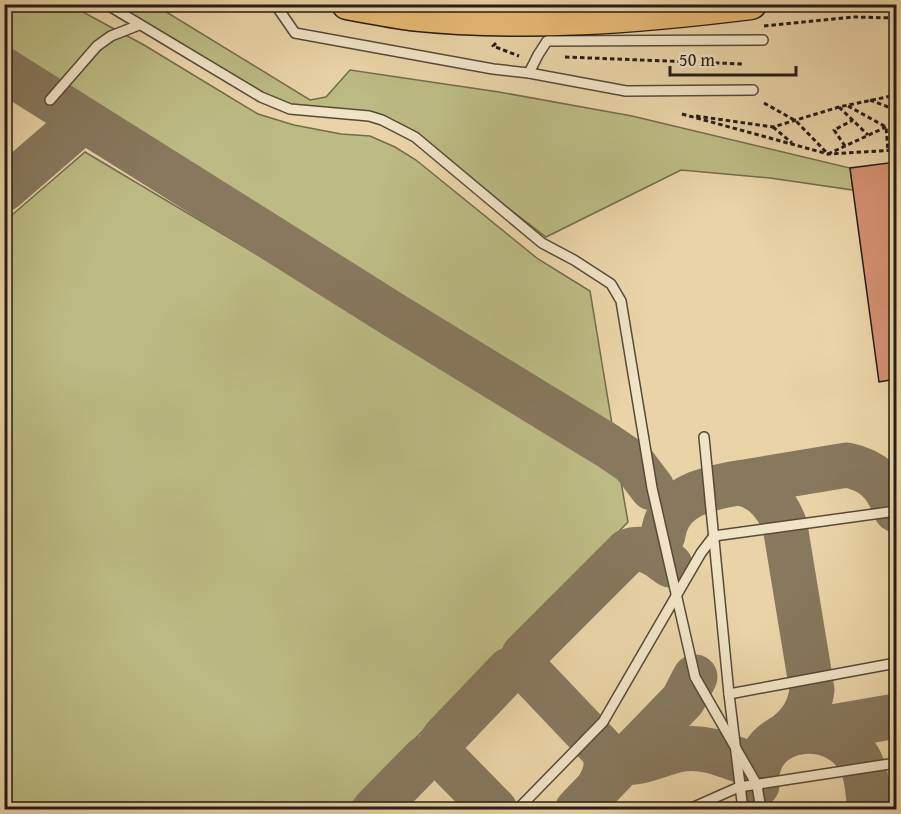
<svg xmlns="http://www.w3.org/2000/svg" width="901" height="814" font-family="'Gentium Book Plus',serif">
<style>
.green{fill:#bcbb83;stroke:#716c4c;stroke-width:1.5}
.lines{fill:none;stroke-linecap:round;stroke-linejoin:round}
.taxiway{stroke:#88785e;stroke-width:45}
.building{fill:#d39071;stroke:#261c15;stroke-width:1.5}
.service-casing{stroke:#574a3a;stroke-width:12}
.primary-casing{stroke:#261c15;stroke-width:33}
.path{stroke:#261c15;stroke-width:3;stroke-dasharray:4.5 3;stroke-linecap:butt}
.service{stroke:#f1e3c6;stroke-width:9}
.primary{stroke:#e5ba74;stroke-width:30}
</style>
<rect width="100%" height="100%" fill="#ead4a7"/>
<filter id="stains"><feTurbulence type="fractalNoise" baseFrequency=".00333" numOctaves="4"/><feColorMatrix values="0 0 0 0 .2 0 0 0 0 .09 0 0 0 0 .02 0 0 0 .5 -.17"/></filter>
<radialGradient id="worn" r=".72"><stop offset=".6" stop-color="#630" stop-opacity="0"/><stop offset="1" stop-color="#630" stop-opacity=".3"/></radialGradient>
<g class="green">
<polygon points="4,5 70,5 144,45 258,114 294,125 341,134 370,136 395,147 416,160 538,259 590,291 612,424 5,52"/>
<polygon points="109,5 155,5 310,100 326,97 350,70 499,92 632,116 850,168 853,190 770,178 681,170 546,237 399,125 280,103"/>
<polygon points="85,152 619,470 628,522 346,809 5,809 5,221"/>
</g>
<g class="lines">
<g class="taxiway">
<polyline points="4,70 397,317 608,446 633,463 652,488"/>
<polyline points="4,189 77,126 85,124 93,126"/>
<path d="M739 483 847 465C875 471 886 484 896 510"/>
<path d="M663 535C667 503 693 492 722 486 728 485 735 483 740 483 763 487 778 506 785 526L812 690C809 710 802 722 787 734"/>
<path d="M526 669 523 660 524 655 628 551C645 545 657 555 670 565"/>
<polyline points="815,730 896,716"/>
<path d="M443 757 441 743 444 738 509 670C515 667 519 668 526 669L604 751C608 764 606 774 599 786"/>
<path d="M618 761C640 767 661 752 683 749 705 746 725 755 744 762"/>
<path d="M757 785C752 721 843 713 863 768 868 780 868 796 870 810"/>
<polyline points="374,810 425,758 437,754 443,757 495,810"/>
<polyline points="577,810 683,700 695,677"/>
</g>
</g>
<polygon class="building" points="896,162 896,379 879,382 850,168"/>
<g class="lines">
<g class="service-casing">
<g id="service">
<polyline points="106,4 261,97 290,109 369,116 382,120 415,137 542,243 574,260 611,284 621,301 652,488 695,677 757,785 761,810"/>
<polyline points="275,4 295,33 493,69 529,73"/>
<polyline points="753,90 626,91 529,73 538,55 547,41 763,40"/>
<polyline points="50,100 97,46 111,36 139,25"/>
<polyline points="704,437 729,694 743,810"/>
<polyline points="729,694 896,663"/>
<polyline points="517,810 603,722 701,553 714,536 896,511"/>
<polyline points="687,810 739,787 896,763"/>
</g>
</g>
<g class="primary-casing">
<path id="primary" d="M347 4C368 8 389 12 410 15 524 27 638 18 751 4"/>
</g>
<g class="path">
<polyline points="764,26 853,17 896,18"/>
<polyline points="496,43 493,46 519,56"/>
<polyline points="565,57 743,64"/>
<polyline points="870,100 896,110"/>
<polyline points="764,103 796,121 828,154 886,127"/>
<polyline points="848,106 886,127 888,151"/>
<polyline points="839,107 868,135"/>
<polyline points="682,114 828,154 896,150"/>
<polyline points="696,116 773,127 839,107 896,95"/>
<polyline points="773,127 792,143"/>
<polyline points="845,146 834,130 853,120"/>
</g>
<use href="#service" class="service"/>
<use href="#primary" class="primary"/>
</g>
<rect width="901" height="814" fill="none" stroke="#ead4a7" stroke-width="24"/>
<rect x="6" y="6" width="889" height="802" fill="none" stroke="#261c15" stroke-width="3"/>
<rect x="12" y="12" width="877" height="790" fill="none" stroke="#261c15" stroke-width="1.5"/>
<path d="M670 66v9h126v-9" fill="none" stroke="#261c15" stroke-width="3"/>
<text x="679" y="66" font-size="18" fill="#261c15" stroke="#f1e3c6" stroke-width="4.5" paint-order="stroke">50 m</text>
<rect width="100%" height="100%" filter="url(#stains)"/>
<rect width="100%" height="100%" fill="url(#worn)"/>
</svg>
